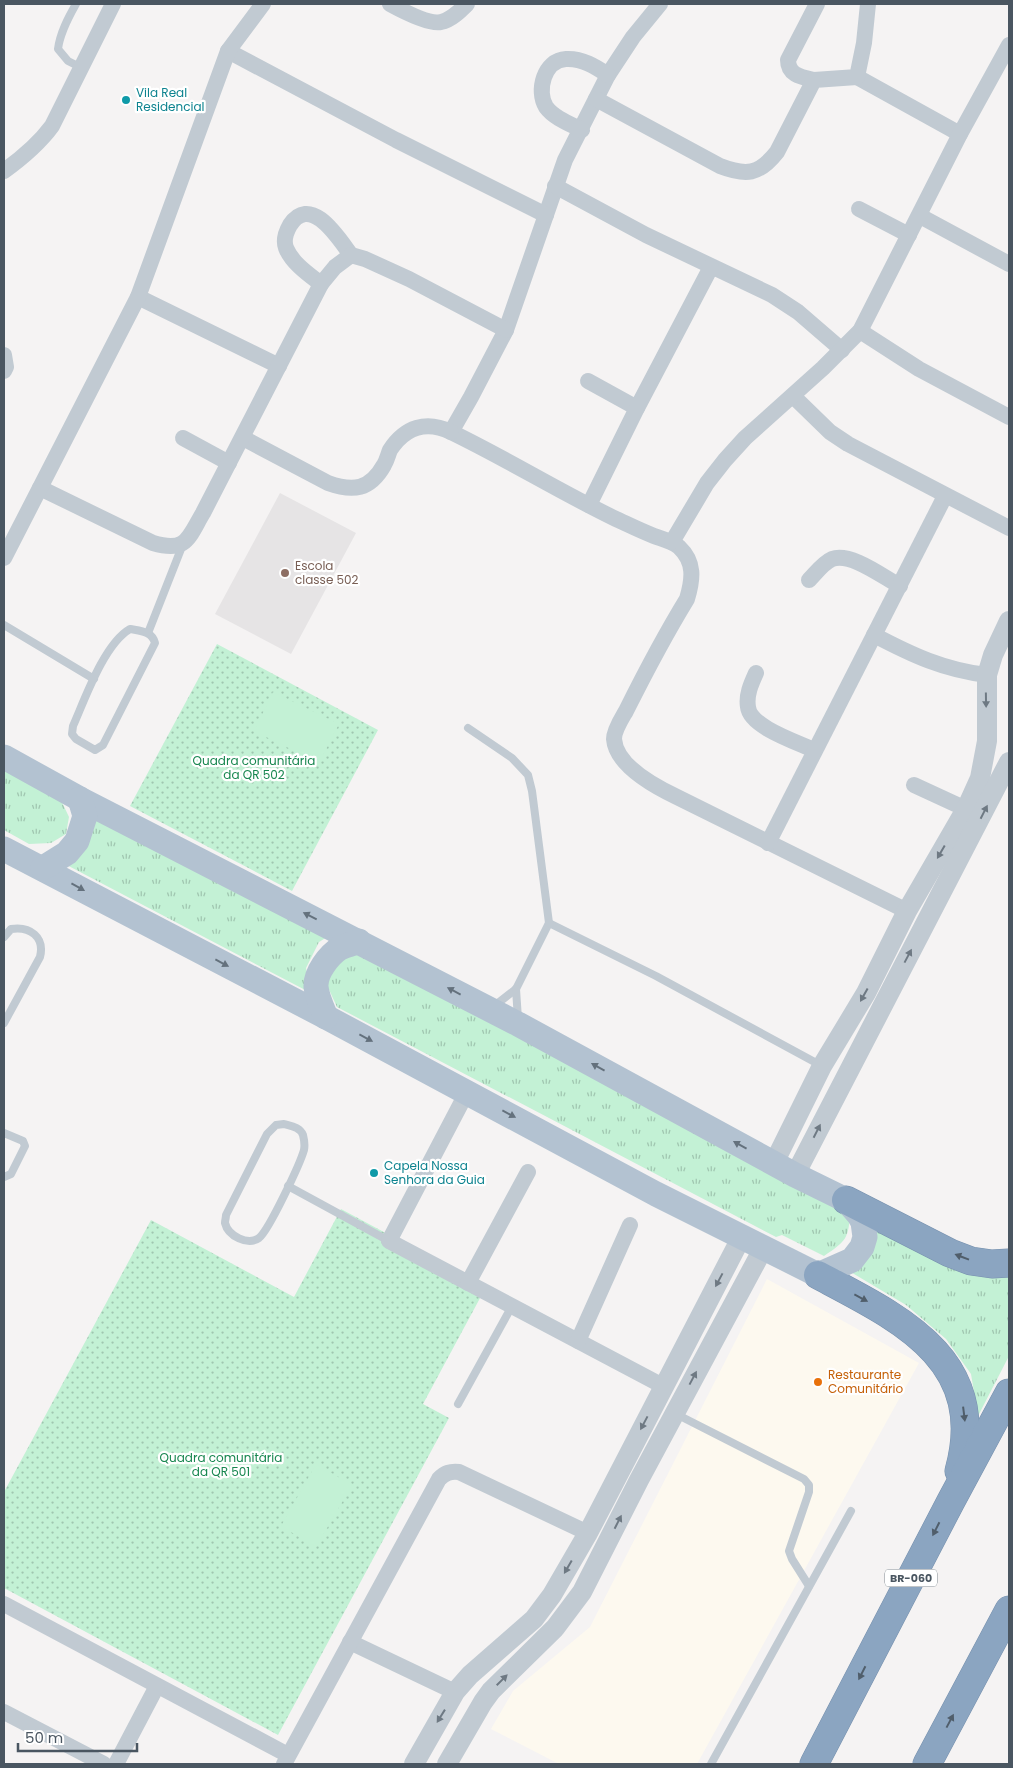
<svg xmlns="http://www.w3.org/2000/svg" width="1013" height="1768" font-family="Poppins,sans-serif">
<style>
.commercial{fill:#fdf9ef}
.education{fill:#e6e4e5}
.grass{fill:url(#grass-tufts)}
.park{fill:url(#park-dots)}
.pitch{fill:#c3f1d5}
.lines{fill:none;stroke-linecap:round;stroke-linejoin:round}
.motorway-casing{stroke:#7690ad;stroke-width:29}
.service{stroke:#c1cad2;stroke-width:8}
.minor{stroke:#c1cad2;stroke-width:16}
.tertiary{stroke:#c1cad2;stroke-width:20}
.primary{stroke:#b3c2d1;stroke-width:25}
.motorway{stroke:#8ba5c1;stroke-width:28}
.oneway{fill:#6e7983}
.oneway2{fill:#64717d}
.oneway3{fill:#505e6b}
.culture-dot{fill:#0f9aa8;stroke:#fff;stroke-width:2}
.education-dot{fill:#8d6e63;stroke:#fff;stroke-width:2}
.food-dot{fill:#e8710a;stroke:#fff;stroke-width:2}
.labels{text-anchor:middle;stroke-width:4.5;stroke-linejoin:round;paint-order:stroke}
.shield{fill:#fff;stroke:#808990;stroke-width:1}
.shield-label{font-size:11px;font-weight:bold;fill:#4a5661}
.culture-label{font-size:12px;fill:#0d838f;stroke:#fff;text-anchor:start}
.education-label{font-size:12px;fill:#785e54;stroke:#fff;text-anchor:start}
.park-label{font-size:12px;fill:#17864f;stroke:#fff}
.food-label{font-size:12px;fill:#c56008;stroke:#fff;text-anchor:start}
</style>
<defs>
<pattern id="grass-tufts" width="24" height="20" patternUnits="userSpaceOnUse" patternTransform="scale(1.25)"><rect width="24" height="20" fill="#c3f1d5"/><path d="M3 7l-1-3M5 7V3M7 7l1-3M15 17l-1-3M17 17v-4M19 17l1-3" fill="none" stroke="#a0c6b0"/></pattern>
<pattern id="park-dots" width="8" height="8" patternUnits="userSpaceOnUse" patternTransform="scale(1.25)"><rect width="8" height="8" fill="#c3f1d5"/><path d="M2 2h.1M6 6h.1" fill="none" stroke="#a0c6b0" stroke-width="1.8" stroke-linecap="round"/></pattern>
</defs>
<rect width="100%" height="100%" fill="#f5f3f3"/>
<polygon class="commercial" points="767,1279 919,1363 697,1764 559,1764 491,1729 513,1691 590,1627"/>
<polygon class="education" points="280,493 356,533 291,654 215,614"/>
<g class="grass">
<polygon points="4,767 60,798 69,817 66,834 51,843 29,844 4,830"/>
<polygon points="88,804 337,931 319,942 306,968 311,993 61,862"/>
<path d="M360 947 850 1211C849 1239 846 1241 824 1256L782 1235 776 1237 337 1007 326 983 329 964Z"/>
<polygon points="872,1217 1009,1275 1009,1356 978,1416 971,1374 946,1339 906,1305 849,1271"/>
</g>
<g class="park">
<polygon points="217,644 378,730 292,891 130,806"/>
<polygon points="341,1209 486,1287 423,1404 449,1418 278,1735 4,1588 4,1492 151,1220 294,1297"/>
</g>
<g class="pitch">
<polygon points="273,692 339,724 319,763 254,731"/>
<polygon points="316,1464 352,1485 316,1547 281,1526"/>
</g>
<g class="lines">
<g class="motorway-casing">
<g id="motorway">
<polyline points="846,1200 950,1253 971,1261 992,1264 1009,1263"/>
<path d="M818 1275C899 1318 990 1359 959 1471"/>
<polyline points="814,1764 951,1501 1009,1393"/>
<polyline points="927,1764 1009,1610"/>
</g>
</g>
<g class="service">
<path d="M76 4C68 18 60 33 58 49L68 61 80 67"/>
<polyline points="4,625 94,679"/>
<path d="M130 629C140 631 152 631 155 643L103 745 95 750 76 739 72 734 73 726C85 699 104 644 130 629Z"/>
<polyline points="148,633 183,544"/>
<polyline points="468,728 512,758 528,775 532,791 549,923 516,989 493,1007"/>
<polyline points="549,923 656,976 822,1066"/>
<path d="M4 937 11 929C30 926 45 937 40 957L4 1023"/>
<polyline points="516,989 518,1019"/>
<path d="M284 1124C291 1126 300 1127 303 1135 304 1139 305 1145 304 1150 300 1164 269 1230 259 1238 248 1246 228 1236 225 1223 225 1220 226 1218 226 1215L267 1134 276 1125Z"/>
<polyline points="4,1133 23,1141 25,1146 11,1174 4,1177"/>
<polyline points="288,1186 389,1241"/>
<polyline points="458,1404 512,1306"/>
<polyline points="676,1414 804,1479 809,1485 809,1492 789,1551 792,1559 809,1586"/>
<polyline points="711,1764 851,1511"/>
</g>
<g class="minor">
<path d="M390 4C401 10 429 25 441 22 451 20 460 11 467 4"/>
<path d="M660 4 633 37 608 75 565 160 506 330 471 397 451 432C507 459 560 492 616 519 629 525 641 531 654 536 662 539 672 541 679 547 695 562 693 579 687 599 665 635 645 673 626 711 622 718 614 730 614 739 616 766 656 787 677 797L907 911"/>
<polyline points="228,51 396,140 546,215"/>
<polyline points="857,77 960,134"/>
<path d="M814 80C801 77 788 75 788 60L817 4"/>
<path d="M596 99 720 166C746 176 759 175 777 152L814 80 857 77 864 43 868 4"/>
<path d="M582 130C570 124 554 118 546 107 536 91 544 60 566 59 582 58 596 67 608 75"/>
<path d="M4 171C22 158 38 145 52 126L113 4"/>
<polyline points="555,186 646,235 772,295 798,312 842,350"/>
<polyline points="859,209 909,235"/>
<polyline points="920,216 1009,264"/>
<path d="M321 284C308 274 292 263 286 248 283 240 286 232 290 225 311 193 339 239 351 255"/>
<polyline points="138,297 279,366"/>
<polyline points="860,331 919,369 1009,417"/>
<polyline points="4,355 6,367 4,371"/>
<polyline points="588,381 637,408"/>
<polyline points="793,396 830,432 848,444 1009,528"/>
<polyline points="183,438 229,463"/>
<path d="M243 438 328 483C353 492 370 490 384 465 387 460 388 455 390 450 405 427 426 420 451 432"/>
<path d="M40 488 153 543C187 553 188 538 203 513L321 284 335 267 351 255 365 259 409 279 506 330"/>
<polyline points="589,505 637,408 711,267"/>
<polyline points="672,542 707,483 725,460 745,438 823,368 860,331 960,134 1009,45"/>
<polyline points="4,558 138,297 228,51 263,4"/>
<path d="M809 580C816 573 823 563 832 559 851 552 883 577 900 586"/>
<path d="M874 635C912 655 944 670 987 675"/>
<path d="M756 673C751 684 746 695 748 707 750 727 797 742 814 750"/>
<polyline points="914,785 966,809"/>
<polyline points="768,843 945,496"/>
<polyline points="467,1092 389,1241 663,1386"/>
<polyline points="468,1283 528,1172"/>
<polyline points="578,1341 630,1225"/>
<polyline points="4,1604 288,1755"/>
<polyline points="350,1642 455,1692"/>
<polyline points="4,1712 104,1764"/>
<polyline points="116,1764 157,1686"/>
<path d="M284 1764 439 1479C445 1473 450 1471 459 1472L588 1533"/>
</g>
<g class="tertiary">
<polyline points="774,1163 822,1066 866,993 907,911 966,809 980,778 987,741 987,675 993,655 1009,621"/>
<polyline points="795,1175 1009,762"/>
<polyline points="414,1764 455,1692 470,1675 534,1619 552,1595 588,1533 742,1236"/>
<polyline points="447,1764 483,1702 491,1691 555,1628 582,1592 639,1480 764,1247"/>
</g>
<g class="primary">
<polyline points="4,757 80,799 518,1024 795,1175 846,1200 859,1215 863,1222 865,1237 862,1247 852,1260 818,1275 656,1194 326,1017 4,849"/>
<polyline points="43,868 67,853 77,841 85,816 80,799"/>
<path d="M326 1017C322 1007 317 997 316 987 315 973 329 955 340 948 346 945 353 944 359 941"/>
</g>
<use href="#motorway" class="motorway"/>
</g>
<defs><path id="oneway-solid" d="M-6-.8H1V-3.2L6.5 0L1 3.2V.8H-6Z" transform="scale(1.25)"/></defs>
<g class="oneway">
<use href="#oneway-solid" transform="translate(986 700) rotate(89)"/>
<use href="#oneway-solid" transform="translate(984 812) rotate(-63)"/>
<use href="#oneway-solid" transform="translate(941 852) rotate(120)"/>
<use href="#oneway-solid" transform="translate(908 956) rotate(-62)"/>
<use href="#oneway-solid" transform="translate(864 995) rotate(119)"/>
<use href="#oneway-solid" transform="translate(817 1131) rotate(-63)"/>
<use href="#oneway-solid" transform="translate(719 1280) rotate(118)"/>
<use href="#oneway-solid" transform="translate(693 1378) rotate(-62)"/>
<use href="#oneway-solid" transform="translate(644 1423) rotate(118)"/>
<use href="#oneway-solid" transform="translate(618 1522) rotate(-63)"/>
<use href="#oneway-solid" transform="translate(568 1567) rotate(120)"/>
<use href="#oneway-solid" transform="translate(502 1680) rotate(-45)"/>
<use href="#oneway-solid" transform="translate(441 1716) rotate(122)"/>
</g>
<g class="oneway2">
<use href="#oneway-solid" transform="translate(78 887) rotate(29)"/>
<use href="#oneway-solid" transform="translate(310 916) rotate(-153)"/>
<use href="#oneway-solid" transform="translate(222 963) rotate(28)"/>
<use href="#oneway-solid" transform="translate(454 991) rotate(-152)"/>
<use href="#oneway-solid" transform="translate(366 1038) rotate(28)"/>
<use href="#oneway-solid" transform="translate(598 1067) rotate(-151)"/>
<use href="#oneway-solid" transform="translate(509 1114) rotate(28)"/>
<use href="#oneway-solid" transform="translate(740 1145) rotate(-151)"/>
</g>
<g class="oneway3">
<use href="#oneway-solid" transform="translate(962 1257) rotate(-159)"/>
<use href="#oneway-solid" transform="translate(861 1298) rotate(28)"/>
<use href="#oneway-solid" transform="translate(964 1414) rotate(83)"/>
<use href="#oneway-solid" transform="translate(936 1529) rotate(117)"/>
<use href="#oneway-solid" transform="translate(862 1673) rotate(117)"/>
<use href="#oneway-solid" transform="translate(950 1721) rotate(-62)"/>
</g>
<g class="culture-dot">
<circle cx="126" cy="100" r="5"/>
<circle cx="374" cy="1173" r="5"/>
</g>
<circle class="education-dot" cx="285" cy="573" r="5"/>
<circle class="food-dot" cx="818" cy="1382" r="5"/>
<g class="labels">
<rect class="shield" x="885" y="1569.5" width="52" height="17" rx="4"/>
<g class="shield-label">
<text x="911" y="1582">BR-060</text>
</g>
<g class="culture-label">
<text x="136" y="97">Vila Real<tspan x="136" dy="14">Residencial</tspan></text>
<text x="384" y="1170">Capela Nossa<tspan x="384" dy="14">Senhora da Guia</tspan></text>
</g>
<g class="education-label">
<text x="295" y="570">Escola<tspan x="295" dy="14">classe 502</tspan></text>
</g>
<g class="park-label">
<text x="254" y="765">Quadra comunitária<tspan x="254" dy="14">da QR 502</tspan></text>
<text x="221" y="1462">Quadra comunitária<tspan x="221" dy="14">da QR 501</tspan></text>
</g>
<g class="food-label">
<text x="828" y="1379">Restaurante<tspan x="828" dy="14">Comunitário</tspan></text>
</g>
</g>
<rect width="1013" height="1768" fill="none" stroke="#4a5661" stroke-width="10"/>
<path d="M18 1743v8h119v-8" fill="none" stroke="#4a5661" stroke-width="2.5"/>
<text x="25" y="1743" font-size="15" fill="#4a5661" stroke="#ffffff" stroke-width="4" paint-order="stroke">50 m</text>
</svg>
